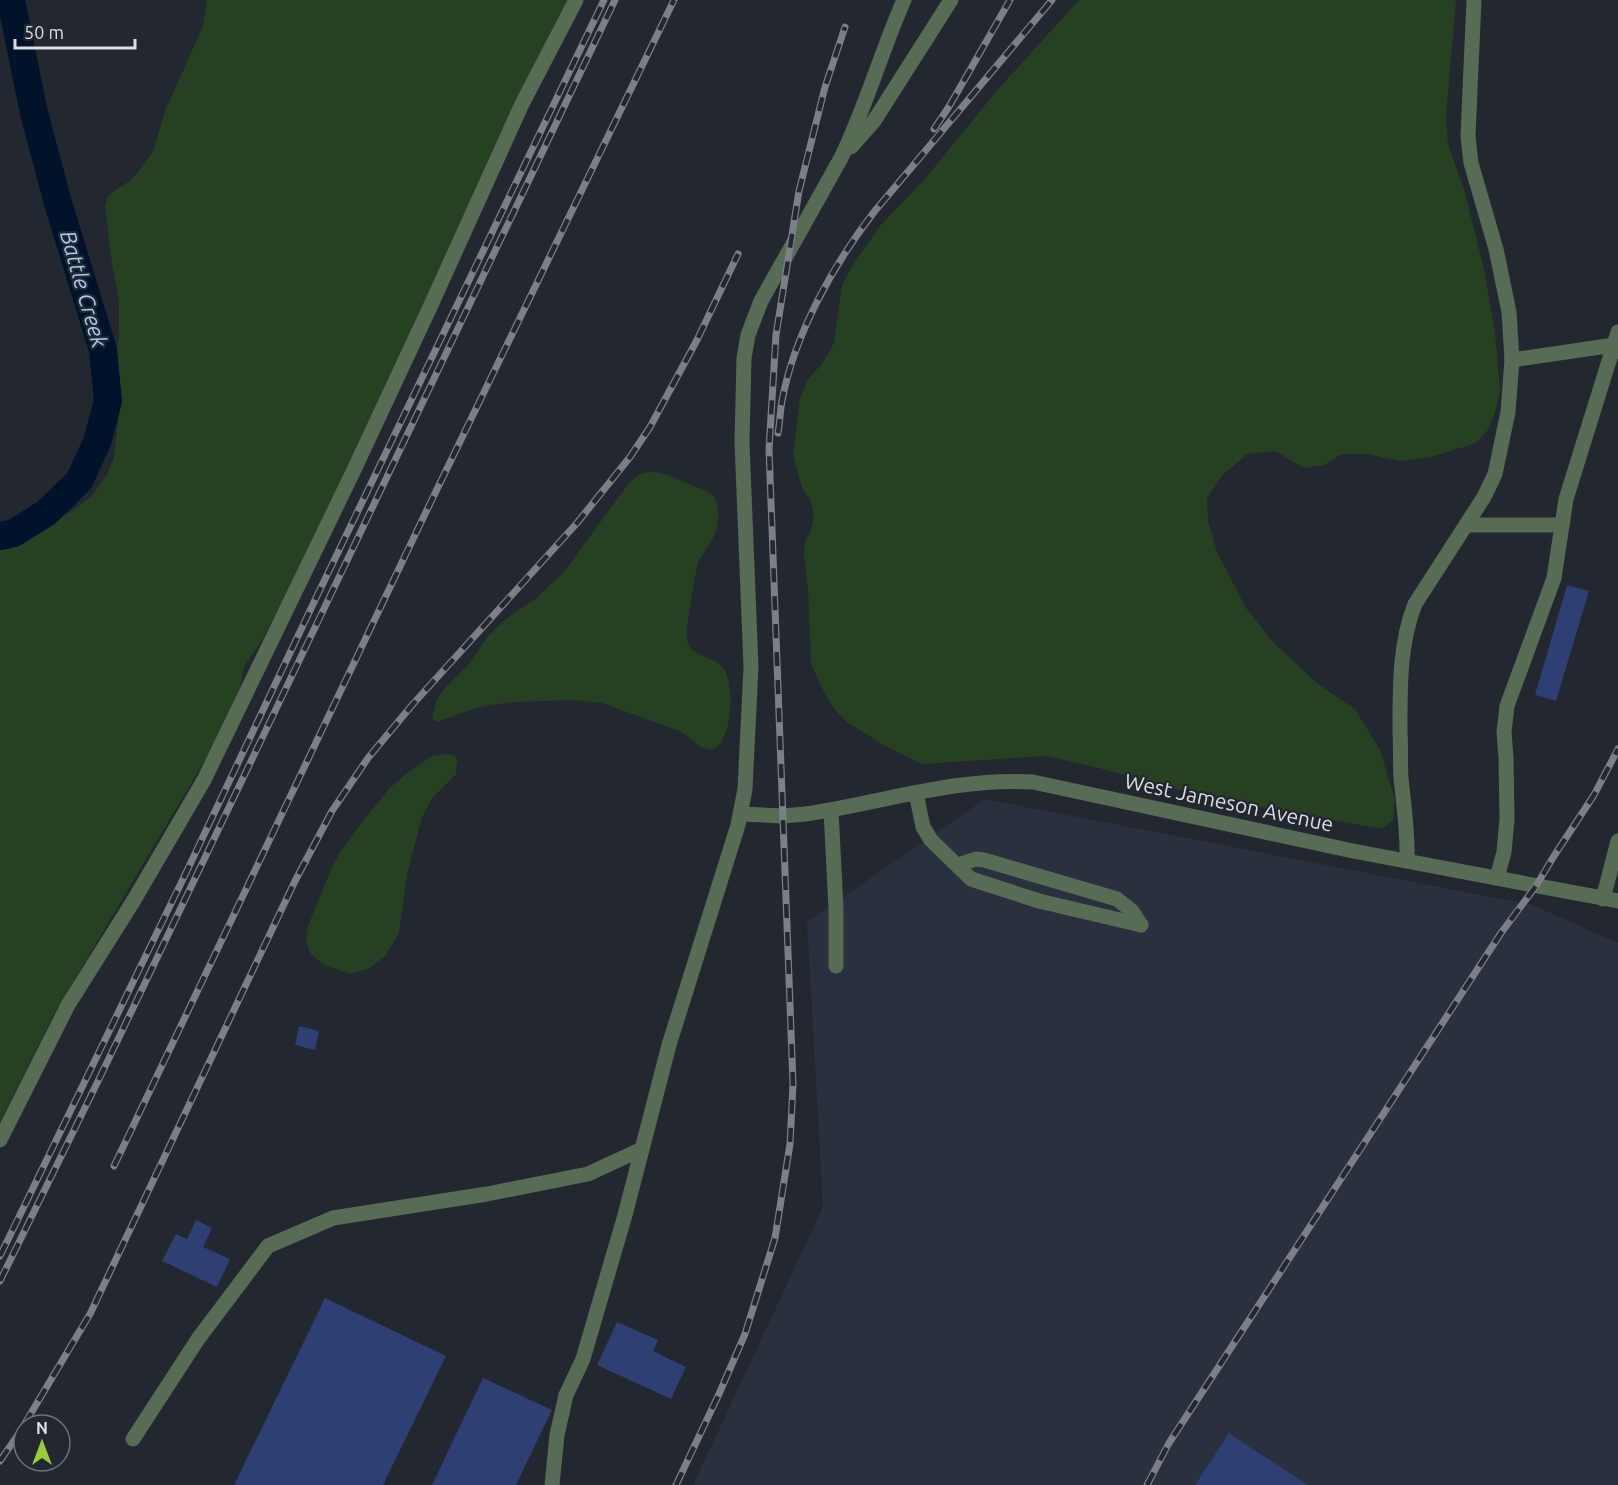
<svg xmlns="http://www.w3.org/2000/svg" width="1618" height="1485" font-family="Ubuntu,sans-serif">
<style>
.built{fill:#2a303e}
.green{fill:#254122}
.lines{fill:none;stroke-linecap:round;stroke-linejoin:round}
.river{stroke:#01132a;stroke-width:28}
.building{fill:#2d3f73}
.minor{stroke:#576b55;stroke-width:15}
.rail-casing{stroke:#7c7f86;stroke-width:7}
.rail{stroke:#23272f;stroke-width:4.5;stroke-dasharray:14;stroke-linecap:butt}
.labels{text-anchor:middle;stroke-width:4.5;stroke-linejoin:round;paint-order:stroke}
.street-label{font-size:21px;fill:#dcdee4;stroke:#23272f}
.water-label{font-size:22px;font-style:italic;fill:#a5caf5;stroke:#23272f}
</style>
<rect width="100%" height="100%" fill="#23272f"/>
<polygon class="built" points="985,799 1532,905 1618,943 1618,1485 693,1485 823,1207 807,922"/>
<g class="green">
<polygon points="207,0 569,0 288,592 261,642 244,666 239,694 224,728 53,1016 0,1121 0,548 30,538 70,512 91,497 106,476 114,458 118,422 114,362 119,337 119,299 112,265 105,205 109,195 132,179 153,152 165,111 203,26"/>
<polygon points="1079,0 1456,0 1446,116 1448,144 1465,193 1484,269 1495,332 1500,389 1495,413 1487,431 1476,443 1431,457 1401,461 1367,454 1342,454 1324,465 1304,468 1275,451 1247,454 1223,475 1207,498 1208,521 1217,552 1246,608 1273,642 1318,684 1355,709 1380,750 1395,800 1393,820 1382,829 1206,797 1095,767 1046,756 922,764 882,744 847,722 834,709 824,692 811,664 808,589 804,556 805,542 811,530 814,516 811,501 802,488 793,454 800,399 808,379 822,364 834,343 842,285 852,266 880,226 923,181 1000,87"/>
<path d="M650 472C664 472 676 478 689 484 696 487 708 490 713 496 722 506 718 529 712 540 708 548 701 555 698 563 695 575 685 630 687 640 690 658 718 656 725 671 734 689 732 731 718 746 717 747 711 750 710 750L701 747 682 732 602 703 572 700 513 702 489 705 473 709 437 722 432 719 437 699 443 690 470 663 488 636 507 618 535 599 563 573 629 483 640 474Z"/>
<polygon points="443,754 454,755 457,759 456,774 433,797 422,817 407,875 399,933 386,955 368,969 350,974 324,965 310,953 306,940 308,926 331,869 339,854 363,821 389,789 407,773 432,756"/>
</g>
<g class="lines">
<polyline class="river" points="0,536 14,533 46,513 79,481 97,442 108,401 103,350 58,203 34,113 11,0"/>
</g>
<g class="building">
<polygon points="1567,585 1589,591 1556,701 1535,695"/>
<polygon points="299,1026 319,1031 315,1050 295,1045"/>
<polygon points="196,1220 212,1228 203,1247 230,1259 217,1287 162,1261 176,1234 187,1239"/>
<polygon points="325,1298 446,1356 383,1485 234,1485"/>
<polygon points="617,1322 658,1340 653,1351 686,1367 671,1399 597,1365"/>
<polygon points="483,1378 552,1410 516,1485 432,1485"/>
<polygon points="1229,1433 1236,1438 1308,1485 1195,1485"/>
</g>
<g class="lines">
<g class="minor">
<polyline points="851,147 874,121 951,0"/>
<polyline points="1512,360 1614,345"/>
<polyline points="1466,525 1562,525"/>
<polyline points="916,793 923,827 931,840 971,879 1039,901 1141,925"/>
<polyline points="831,810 836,909 836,966"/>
<path d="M741 814 783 816 805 814C881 803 956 777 1033 782L1353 851 1618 901"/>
<path d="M1407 861C1408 833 1404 807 1401 778 1400 763 1401 748 1400 732 1400 690 1399 644 1415 604L1484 497 1495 474 1508 412 1512 360 1509 312 1496 249 1471 163 1468 136 1474 0"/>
<polyline points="958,865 976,859 984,860 1117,899 1132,911 1141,925"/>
<polyline points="1497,878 1504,852 1507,819 1506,758 1504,732 1507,706 1554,578 1566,499 1618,332"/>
<polyline points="1603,899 1618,841"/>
<polyline points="0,1140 68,1005 134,900 204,780 353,472 431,305 522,104 576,0"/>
<polyline points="133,1439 198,1339 268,1246 333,1218 487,1194 588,1174 642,1149"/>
<path d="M552 1485 557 1435 566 1395 583 1359 625 1215 669 1045 738 825 745 789 751 667 742 442 744 358 748 335 761 301 841 158C866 107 881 52 904 0"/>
</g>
<g class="rail-casing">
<g id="rail">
<polyline points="934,129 950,105 1010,0"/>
<path d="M778 433C780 422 780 411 782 401 794 335 833 265 874 212L1052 0"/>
<polyline points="114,1166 425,514 674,0"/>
<polyline points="0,1256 184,877 315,600 604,0"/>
<polyline points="0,1281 101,1075 615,0"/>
<polyline points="24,1425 90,1314 295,881 332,811 368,758 413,704 577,523 630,457 650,427 697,340 738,254"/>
<polyline points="0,1461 24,1426"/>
<polyline points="676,1485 719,1394 745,1334 775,1238 790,1144 793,1084 769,449 776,335 799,191 825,87 845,27"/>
<polyline points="1147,1485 1169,1443 1501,933 1536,886 1554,856 1594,795 1618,749"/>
</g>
</g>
<use href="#rail" class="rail"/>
</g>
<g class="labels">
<g class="street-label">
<text transform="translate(1229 803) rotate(12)" y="7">West Jameson Avenue</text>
</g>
<g class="water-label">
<text transform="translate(84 289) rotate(74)" y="8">Battle Creek</text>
</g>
</g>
<g transform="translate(42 1443)"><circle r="28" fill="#23272f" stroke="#6d7077" stroke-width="1.5"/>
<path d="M0-4.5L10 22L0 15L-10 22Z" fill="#96cc3a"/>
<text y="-9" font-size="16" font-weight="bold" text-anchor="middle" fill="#dcdee4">N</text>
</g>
<path d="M15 39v9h120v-9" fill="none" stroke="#dcdee4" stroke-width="3"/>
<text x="24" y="39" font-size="18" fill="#dcdee4" stroke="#23272f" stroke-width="4.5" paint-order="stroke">50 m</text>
</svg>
